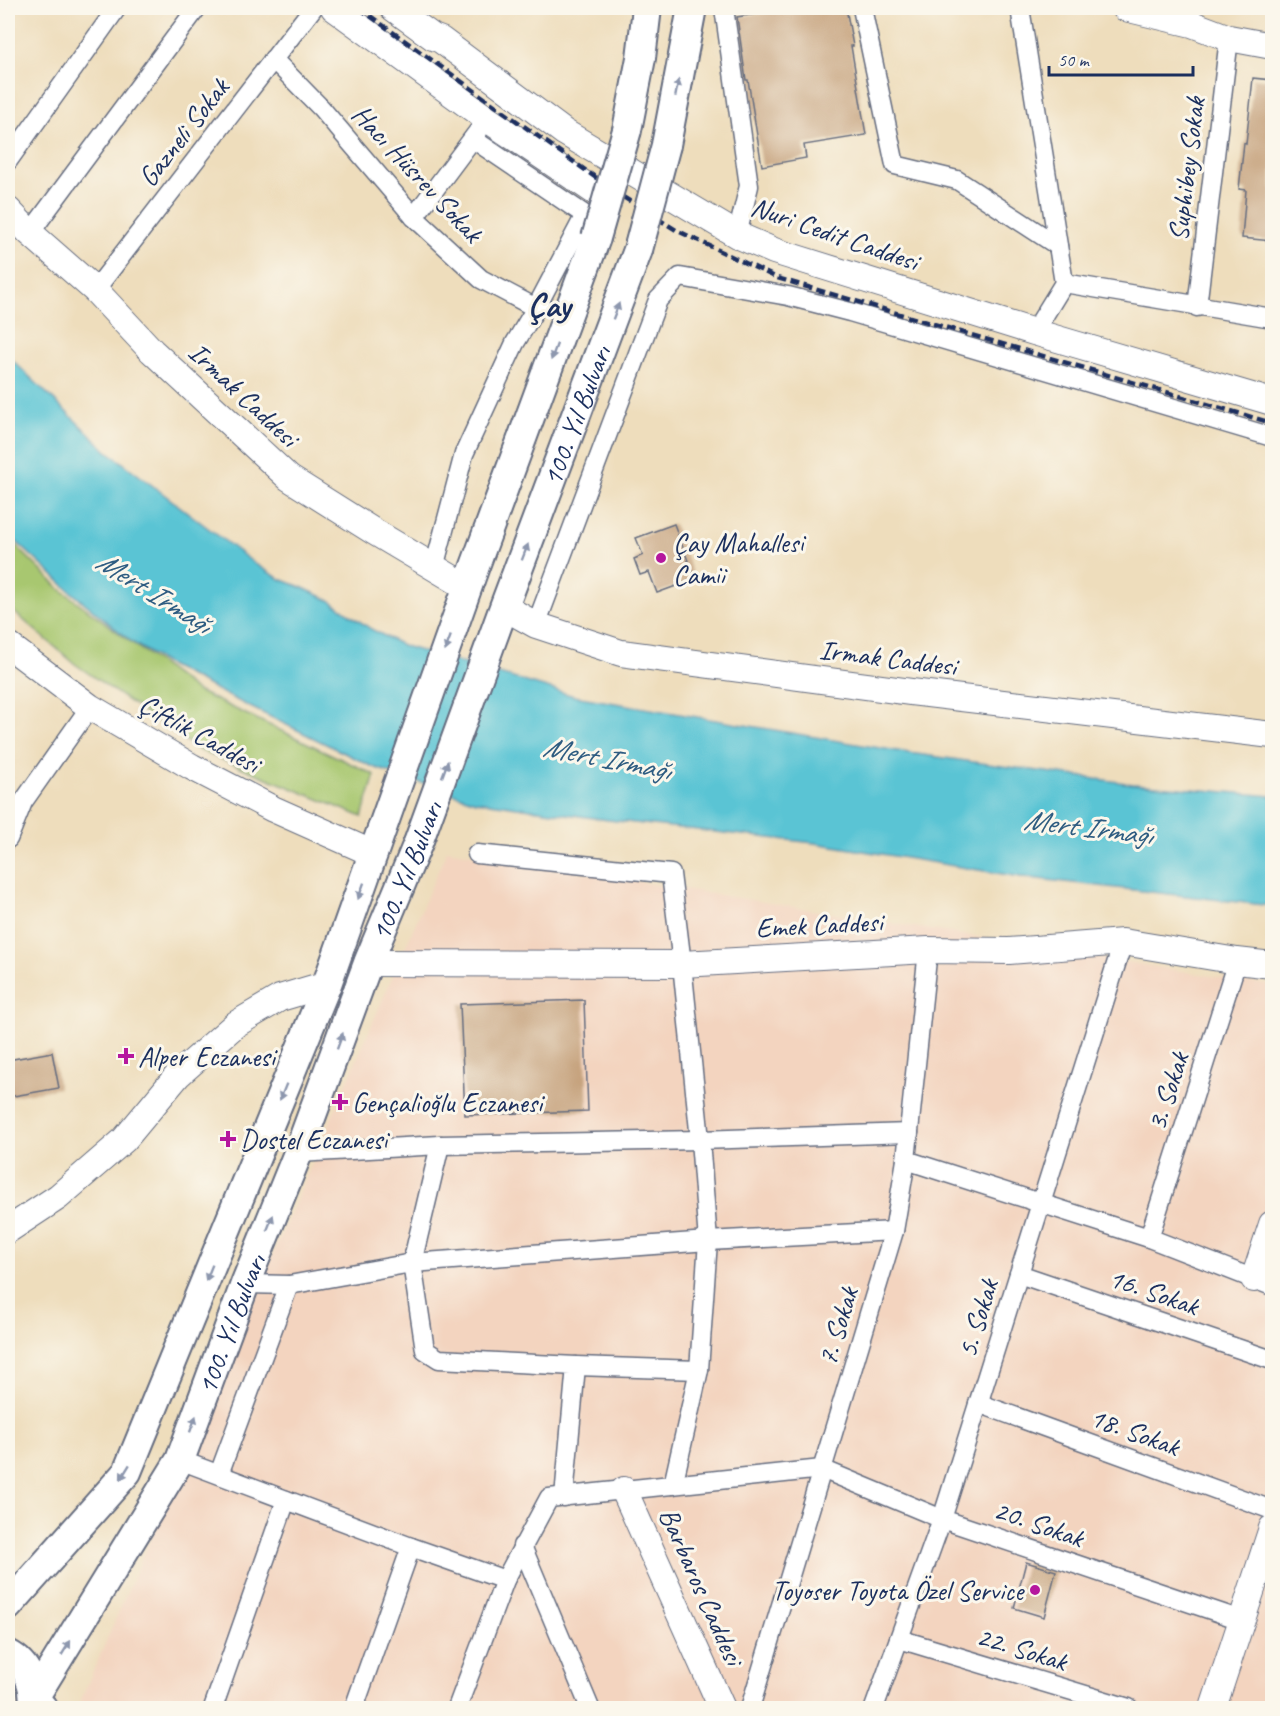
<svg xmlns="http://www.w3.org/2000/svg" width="1280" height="1716" font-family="Caveat,sans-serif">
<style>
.built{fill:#f3d4bf}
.green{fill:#a8c76f;stroke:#627b66;stroke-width:1.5}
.water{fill:#5ac4d4;stroke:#3a7a99;stroke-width:1.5}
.building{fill:#c6a37e}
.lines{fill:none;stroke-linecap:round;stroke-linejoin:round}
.street-casing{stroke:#656c7f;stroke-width:21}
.secondary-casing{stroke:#656c7f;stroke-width:28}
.primary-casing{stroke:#656c7f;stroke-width:32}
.street{stroke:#fff;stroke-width:18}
.secondary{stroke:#fff;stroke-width:26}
.primary{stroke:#fff;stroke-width:28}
.rail{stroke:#1b2f5e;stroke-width:4.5;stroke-dasharray:9 4.5;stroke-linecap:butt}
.primary-bridge-casing{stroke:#656c7f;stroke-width:32;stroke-linecap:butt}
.primary-bridge{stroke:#fff;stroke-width:28}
.oneway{fill:#8d97ae}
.poi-dot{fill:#b5179e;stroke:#fbf7ec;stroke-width:2}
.labels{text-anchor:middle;stroke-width:6;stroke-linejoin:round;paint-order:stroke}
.street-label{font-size:28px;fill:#1b2f5e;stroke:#fbf7ec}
.poi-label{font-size:28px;fill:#1b2f5e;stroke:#fbf7ec;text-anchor:start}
.water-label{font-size:30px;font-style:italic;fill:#2e5c81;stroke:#fbf7ec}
.district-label{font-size:34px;font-weight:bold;fill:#1b2f5e;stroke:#fbf7ec}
</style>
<rect width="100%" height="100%" fill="#fbf7ec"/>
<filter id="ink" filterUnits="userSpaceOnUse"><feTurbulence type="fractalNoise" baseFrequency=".0167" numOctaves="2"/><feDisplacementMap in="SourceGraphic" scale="12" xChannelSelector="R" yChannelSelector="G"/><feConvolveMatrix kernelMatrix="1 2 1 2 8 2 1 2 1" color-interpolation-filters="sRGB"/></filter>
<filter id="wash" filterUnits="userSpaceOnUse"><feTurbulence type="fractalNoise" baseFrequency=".008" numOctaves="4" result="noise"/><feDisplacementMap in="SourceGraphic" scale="24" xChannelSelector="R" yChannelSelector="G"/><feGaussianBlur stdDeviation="1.35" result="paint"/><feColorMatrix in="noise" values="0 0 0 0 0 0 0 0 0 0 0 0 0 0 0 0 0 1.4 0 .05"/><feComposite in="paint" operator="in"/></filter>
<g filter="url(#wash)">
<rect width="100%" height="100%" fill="#eeddbc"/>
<polygon class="built" points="447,850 1272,986 1272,1708 83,1708 79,1704"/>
<polygon class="green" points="8,538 60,589 197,691 375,775 362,817 199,750 75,664 8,607"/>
<polygon class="water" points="8,356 106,450 255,564 280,579 301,587 329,600 371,629 404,646 574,696 909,753 1133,784 1272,796 1272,906 1021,877 815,843 608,820 476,801 373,767 242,703 165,663 132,642 70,591 8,534"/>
<g id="blocks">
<g class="building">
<polygon points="795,8 846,8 853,46 851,46 866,135 804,145 806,158 762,166 748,80 746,80 737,17"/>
<polygon points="1253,78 1272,80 1272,241 1242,238 1246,190 1239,189 1244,143 1246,144"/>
<polygon points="674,524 695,579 657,593 649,572 640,575 634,559 643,555 636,538"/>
<polygon points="584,1000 588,1111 465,1115 460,1004"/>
<polygon points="52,1052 59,1088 8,1097 8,1060"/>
<polygon points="1026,1562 1056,1571 1044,1617 1014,1608"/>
</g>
</g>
</g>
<g filter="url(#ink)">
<use href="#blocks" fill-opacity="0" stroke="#656c7f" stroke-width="1.5"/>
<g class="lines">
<g class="street-casing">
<g id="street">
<polyline points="724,8 749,186 737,235"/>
<polyline points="862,8 895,165 957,180 1058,246"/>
<polyline points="1020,8 1064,283 1034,332"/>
<polyline points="273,59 321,108 414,217 481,279 536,308"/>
<polyline points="8,161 117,8"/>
<polyline points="414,217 479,130"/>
<polyline points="30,233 197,8"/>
<polyline points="1064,283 1272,318"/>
<polyline points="95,290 313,8"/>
<polyline points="1197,307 1229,38"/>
<polyline points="434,568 464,454 515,343 536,308 585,215 473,139"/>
<polyline points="536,625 658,300 680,277 788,296 850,312 1272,437"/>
<polyline points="8,839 23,802 90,707"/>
<polyline points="477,854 671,874 682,964 700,1140 708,1241 699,1370 673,1485"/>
<polyline points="440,1145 412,1263 425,1350 439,1359 576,1366 564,1497"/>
<polyline points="298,1153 440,1145 700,1140 909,1133"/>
<polyline points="906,1160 1149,1238 1272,1286"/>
<polyline points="1149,1238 1237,961"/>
<polyline points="1019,1274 1272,1360"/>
<polyline points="245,1284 289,1285 412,1263 708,1241 894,1231"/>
<polyline points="576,1366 699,1370"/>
<polyline points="978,1403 1272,1510"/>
<polyline points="180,1460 411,1547 505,1580"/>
<polyline points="219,1474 289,1285"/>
<polyline points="522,1546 590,1708"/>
<polyline points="899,1639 1129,1708"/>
<polyline points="213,1708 286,1500"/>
<polyline points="354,1708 411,1547"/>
<polyline points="457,1708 505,1580 549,1498 822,1469 942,1519 1241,1620"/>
<polyline points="750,1708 894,1231 906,1160 928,950"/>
<polyline points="874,1708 942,1519 1123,942"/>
</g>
</g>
<g class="secondary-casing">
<g id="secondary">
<polyline points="334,8 487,119 597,193"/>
<polyline points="393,8 433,37 441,40 564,132 737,235 774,251 1034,332 1272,402"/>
<polyline points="1125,8 1192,24 1229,38 1272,46"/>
<polyline points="8,210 30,233 95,290 152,351 289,478 373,531 467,587"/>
<polyline points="504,607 536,625 621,653 911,692 1272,735"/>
<polyline points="8,645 90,707 192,767 273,809 374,854"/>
<polyline points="368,963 682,964 928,950 1009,951 1123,942 1237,961 1272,965"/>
<polyline points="8,1230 58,1197 124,1140 178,1075 236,1024 280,998 327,984"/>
<polyline points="1254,1279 1272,1224"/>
<polyline points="624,1490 722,1708"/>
<polyline points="1213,1708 1272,1528"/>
</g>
</g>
<g class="primary-casing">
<g id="primary">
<polyline points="627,130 641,58 647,8"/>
<polyline points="666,145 692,8"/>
<polyline points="8,1606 127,1472 327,984 475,566 596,238"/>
<path d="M8 1654C28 1664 36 1687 33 1708"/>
<path id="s1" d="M43 1708 34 1698 180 1460 245 1284 298 1153 368 963 418 843 504 607 638 250"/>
</g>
</g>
<use href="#street" class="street"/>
<use href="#secondary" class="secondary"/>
<use href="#primary" class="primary"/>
<polyline class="rail" points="359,8 620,195 676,230 777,278 1272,423"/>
<g class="primary-bridge-casing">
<g id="primary-bridge">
<polyline points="596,238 627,130"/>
<polyline points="638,250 666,145"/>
</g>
</g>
<use href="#primary-bridge" class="primary-bridge"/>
</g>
<defs><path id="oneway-solid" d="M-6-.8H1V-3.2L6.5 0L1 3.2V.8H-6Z" transform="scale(1.5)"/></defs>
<g class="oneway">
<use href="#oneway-solid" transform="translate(677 88) rotate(-79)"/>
<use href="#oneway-solid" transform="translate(616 311) rotate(-69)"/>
<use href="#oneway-solid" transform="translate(554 352) rotate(110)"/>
<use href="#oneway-solid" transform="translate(525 552) rotate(-69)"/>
<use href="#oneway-solid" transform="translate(448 643) rotate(110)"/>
<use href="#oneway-solid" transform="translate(445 769) rotate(-70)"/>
<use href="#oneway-solid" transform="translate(361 891) rotate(110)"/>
<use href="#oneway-solid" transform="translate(340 1041) rotate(-70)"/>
<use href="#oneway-solid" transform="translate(283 1092) rotate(112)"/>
<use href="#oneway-solid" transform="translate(270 1223) rotate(-68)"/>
<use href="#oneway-solid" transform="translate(209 1273) rotate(112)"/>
<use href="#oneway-solid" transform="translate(193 1424) rotate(-70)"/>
<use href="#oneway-solid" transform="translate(125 1472) rotate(122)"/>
<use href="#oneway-solid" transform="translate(66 1648) rotate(-58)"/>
</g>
</g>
<g class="poi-dot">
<circle cx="661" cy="558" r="6"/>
<path d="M123 1047h6v6h6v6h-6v6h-6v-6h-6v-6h6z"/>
<path d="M337 1093h6v6h6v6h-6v6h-6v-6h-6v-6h6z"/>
<path d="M225 1130h6v6h6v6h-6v6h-6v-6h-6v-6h6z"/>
<circle cx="1035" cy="1590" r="6"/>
</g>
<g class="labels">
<g class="street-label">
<text transform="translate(183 132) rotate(-52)" y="10">Gazneli Sokak</text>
<text transform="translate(1186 169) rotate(-83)" y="10">Suphibey Sokak</text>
<text transform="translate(418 173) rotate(47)" y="10">Hacı Hüsrev Sokak</text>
<text transform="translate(835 233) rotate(19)" y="10">Nuri Cedit Caddesi</text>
<text transform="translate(244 394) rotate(43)" y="10">Irmak Caddesi</text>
<text dy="10" stroke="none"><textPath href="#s1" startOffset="1410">100. Yıl Bulvarı</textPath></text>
<text transform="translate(888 657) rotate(7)" y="10">Irmak Caddesi</text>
<text transform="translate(200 733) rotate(29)" y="10">Çiftlik Caddesi</text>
<text dy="10" stroke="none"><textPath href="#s1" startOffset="924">100. Yıl Bulvarı</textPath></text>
<text transform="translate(819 924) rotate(-3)" y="10">Emek Caddesi</text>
<text transform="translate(1167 1091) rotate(-72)" y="10">3. Sokak</text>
<text transform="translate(1154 1291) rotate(19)" y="10">16. Sokak</text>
<text transform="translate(977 1318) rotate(-73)" y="10">5. Sokak</text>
<text dy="10" stroke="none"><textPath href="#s1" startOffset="438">100. Yıl Bulvarı</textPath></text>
<text transform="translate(837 1326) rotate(-73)" y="10">7. Sokak</text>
<text transform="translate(1135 1431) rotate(20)" y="10">18. Sokak</text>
<text transform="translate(1039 1523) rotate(19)" y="10">20. Sokak</text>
<text transform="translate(702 1586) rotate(66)" y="10">Barbaros Caddesi</text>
<text transform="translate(1022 1648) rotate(17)" y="10">22. Sokak</text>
</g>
<g class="poi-label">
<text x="673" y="552">Çay Mahallesi<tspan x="673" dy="32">Camii</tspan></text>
<text x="138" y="1066">Alper Eczanesi</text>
<text x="352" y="1112">Gençalioğlu Eczanesi</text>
<text x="240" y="1149">Dostel Eczanesi</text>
<text x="1023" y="1600" text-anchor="end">Toyoser Toyota Özel Service</text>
</g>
<g class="water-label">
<text transform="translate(154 592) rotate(32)" y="10">Mert Irmağı</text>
<text transform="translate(607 758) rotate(11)" y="10">Mert Irmağı</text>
<text transform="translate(1088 827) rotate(7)" y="10">Mert Irmağı</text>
</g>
<g class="district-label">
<text x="549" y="316">Çay</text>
</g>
</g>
<rect width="1280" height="1716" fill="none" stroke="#fbf7ec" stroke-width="30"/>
<path d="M1049 66v9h144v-9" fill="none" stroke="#1b2f5e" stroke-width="3"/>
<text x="1058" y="66" font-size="18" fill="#1b2f5e" stroke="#fbf7ec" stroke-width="4.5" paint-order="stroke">50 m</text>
</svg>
